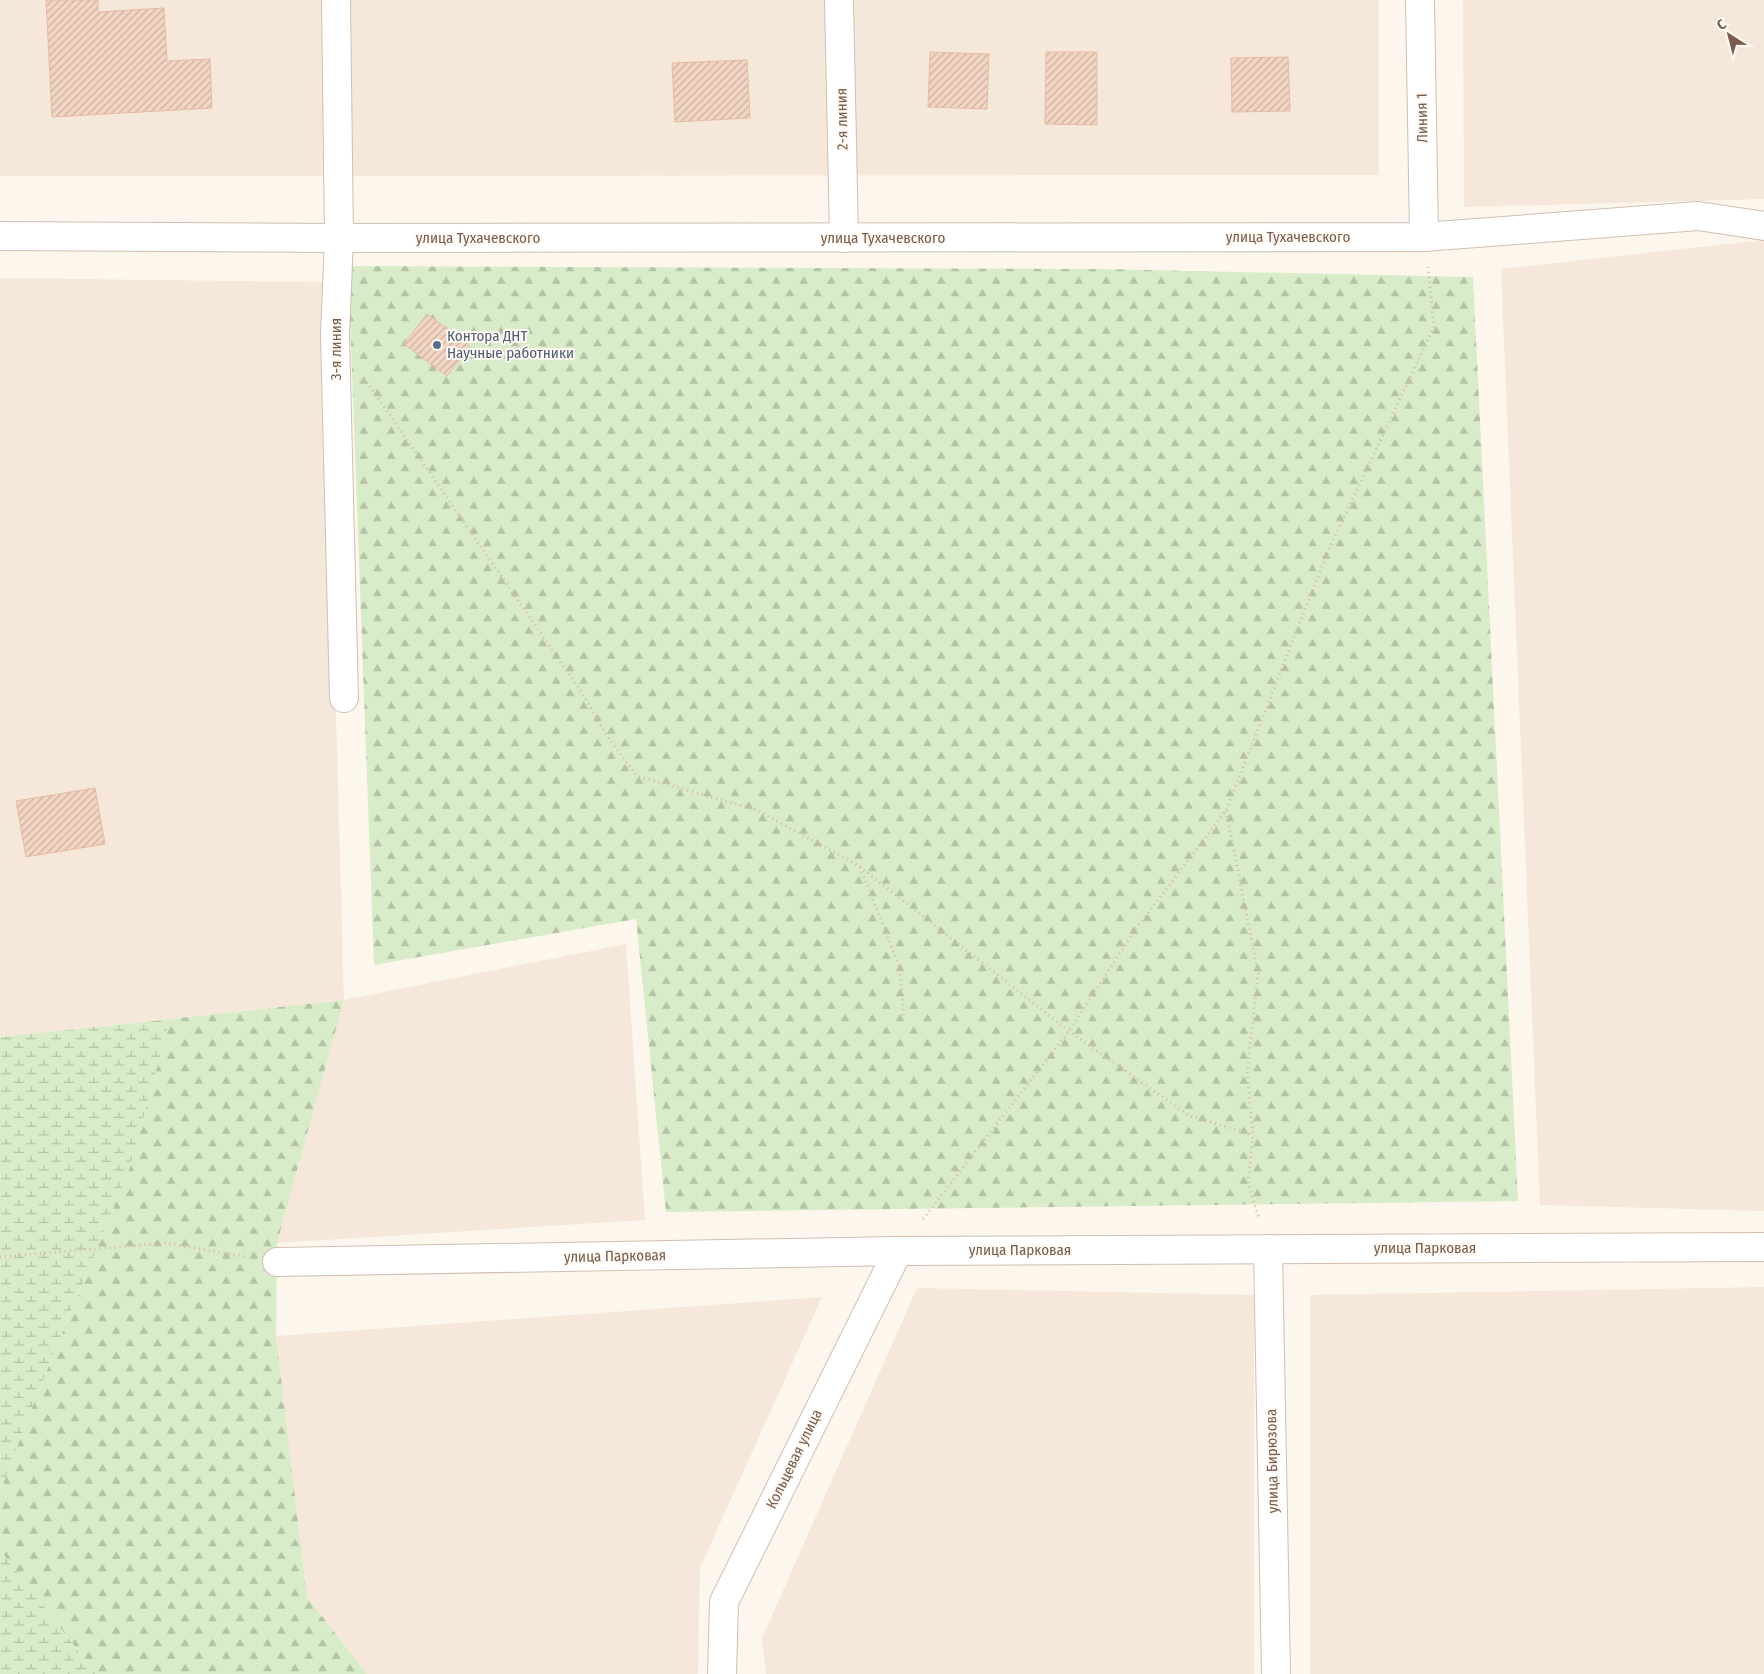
<svg xmlns="http://www.w3.org/2000/svg" width="1764" height="1674" font-family="'Fira Sans Condensed',sans-serif">
<style>
.residential{fill:#f5e8da}
.forest{fill:url(#forest-firs)}
.wetland{fill:url(#wetland-marsh)}
.building{fill:url(#building-hatch);stroke:#e6bba3}
.lines{fill:none;stroke-linecap:round;stroke-linejoin:round}
.minor-casing{stroke:#d1beb0;stroke-width:30}
.path{stroke:#d9b8a5;stroke-width:3;stroke-dasharray:1 4;stroke-linecap:butt}
.minor{stroke:#fff;stroke-width:28}
.service-dot{fill:#5c6f8a;stroke:#fffaf3;stroke-width:2}
.labels{text-anchor:middle;stroke-width:4;stroke-linejoin:round;paint-order:stroke}
.street-label{font-size:15px;fill:#7a5c4d;stroke:#fffaf3}
.service-label{font-size:15px;fill:#4e5e75;stroke:#fffaf3;text-anchor:start}
</style>
<defs>
<pattern id="forest-firs" width="22" height="20" patternUnits="userSpaceOnUse" patternTransform="scale(1.25)"><rect width="22" height="20" fill="#d8ecc9"/><path d="M5 1l3.5 6h-7zM16 11l3.5 6h-7z" fill="#b4c2a5"/></pattern>
<pattern id="wetland-marsh" width="20" height="14" patternUnits="userSpaceOnUse" patternTransform="scale(1.25)"><rect width="20" height="14" fill="#d8ecc9"/><path d="M1 5h8M5 5V1M11 12h8M15 12V8" fill="none" stroke="#b4c2a5"/></pattern>
<pattern id="building-hatch" width="6" height="6" patternUnits="userSpaceOnUse" patternTransform="scale(1.25)"><rect width="6" height="6" fill="#f3d5c3"/><path d="M-1 1l2-2M0 6l6-6M5 7l2-2" fill="none" stroke="#cab0a1"/></pattern>
</defs>
<rect width="100%" height="100%" fill="#fdf6ec"/>
<g class="residential">
<polygon points="0,0 1379,0 1379,175 0,176"/>
<polygon points="1463,0 1764,0 1764,199 1464,207"/>
<polygon points="1764,240 1764,1211 1540,1205 1501,269"/>
<polygon points="0,278 324,282 344,1000 626,944 645,1220 277,1243 344,1000 0,1037"/>
<polygon points="1764,1287 1764,1674 1310,1674 1310,1295"/>
<polygon points="917,1288 1254,1295 1254,1674 766,1674 762,1638"/>
<polygon points="822,1297 700,1568 698,1674 367,1674 307,1598 276,1336"/>
</g>
<g class="forest">
<polygon points="348,266 1102,269 1473,277 1518,1201 666,1212 636,919 374,965"/>
<polygon points="344,1000 277,1243 276,1336 307,1597 367,1674 96,1674 0,1550 0,1492 34,1402 130,1167 170,1019"/>
</g>
<g class="wetland">
<polygon points="170,1019 130,1167 34,1402 0,1492 0,1037"/>
<polygon points="0,1550 96,1674 0,1674"/>
</g>
<g class="building">
<polygon points="46,0 98,0 98,12 164,8 167,61 210,59 212,108 52,117"/>
<polygon points="930,52 989,54 987,109 928,107"/>
<polygon points="1046,52 1097,52 1097,125 1045,124"/>
<polygon points="1288,57 1290,111 1232,112 1231,58"/>
<polygon points="747,60 750,118 675,122 672,63"/>
<polygon points="427,314 470,346 447,376 404,344"/>
<polygon points="95,788 105,844 26,857 16,801"/>
</g>
<g class="lines">
<g class="minor-casing">
<g id="minor">
<polyline points="336,0 339,238 335,335 344,698"/>
<polyline points="839,0 844,238"/>
<polyline points="1420,0 1424,237"/>
<polyline points="0,236 339,238 1424,237 1698,216 1764,226"/>
<polyline points="1268,1249 1276,1674"/>
<polyline points="277,1262 898,1251 1764,1247"/>
<polyline points="722,1674 724,1602 898,1251"/>
</g>
</g>
<g class="path">
<polyline points="367,382 582,693 609,739 637,776 757,810 859,866 1069,1031 1188,1115 1253,1135"/>
<polyline points="1226,811 1258,973 1247,1072 1253,1135 1248,1183 1259,1219"/>
<polyline points="860,867 900,968 904,1019"/>
<polyline points="923,1219 1069,1031 1137,927 1226,811 1328,551 1434,327 1428,267"/>
<polyline points="0,1257 165,1243 247,1257"/>
</g>
<use href="#minor" class="minor"/>
</g>
<circle class="service-dot" cx="437" cy="345" r="5"/>
<g class="labels">
<g class="street-label">
<text transform="translate(1422 118) rotate(-91)" y="5">Линия 1</text>
<text transform="translate(842 119) rotate(-91)" y="5">2-я линия</text>
<text x="1288" y="242">улица Тухачевского</text>
<text x="478" y="243">улица Тухачевского</text>
<text x="883" y="243">улица Тухачевского</text>
<text transform="translate(336 349) rotate(-90)" y="5">3-я линия</text>
<text x="1425" y="1253">улица Парковая</text>
<text x="1020" y="1255">улица Парковая</text>
<text transform="translate(615 1256) rotate(-1)" y="5">улица Парковая</text>
<text transform="translate(794 1459) rotate(-64)" y="5">Кольцевая улица</text>
<text transform="translate(1272 1461) rotate(-91)" y="5">улица Бирюзова</text>
</g>
<g class="service-label">
<text x="447" y="341">Контора ДНТ<tspan x="447" dy="17">Научные работники</tspan></text>
</g>
</g>
<g transform="translate(1729 35) rotate(324)" stroke="#fffaf3" stroke-width="4" paint-order="stroke">
<path d="M0-4L9 19L0 12L-9 19Z" fill="#7a5c4d"/>
<text y="-8" font-size="14" font-weight="bold" text-anchor="middle" fill="#7a5c4d">С</text>
</g>
</svg>
